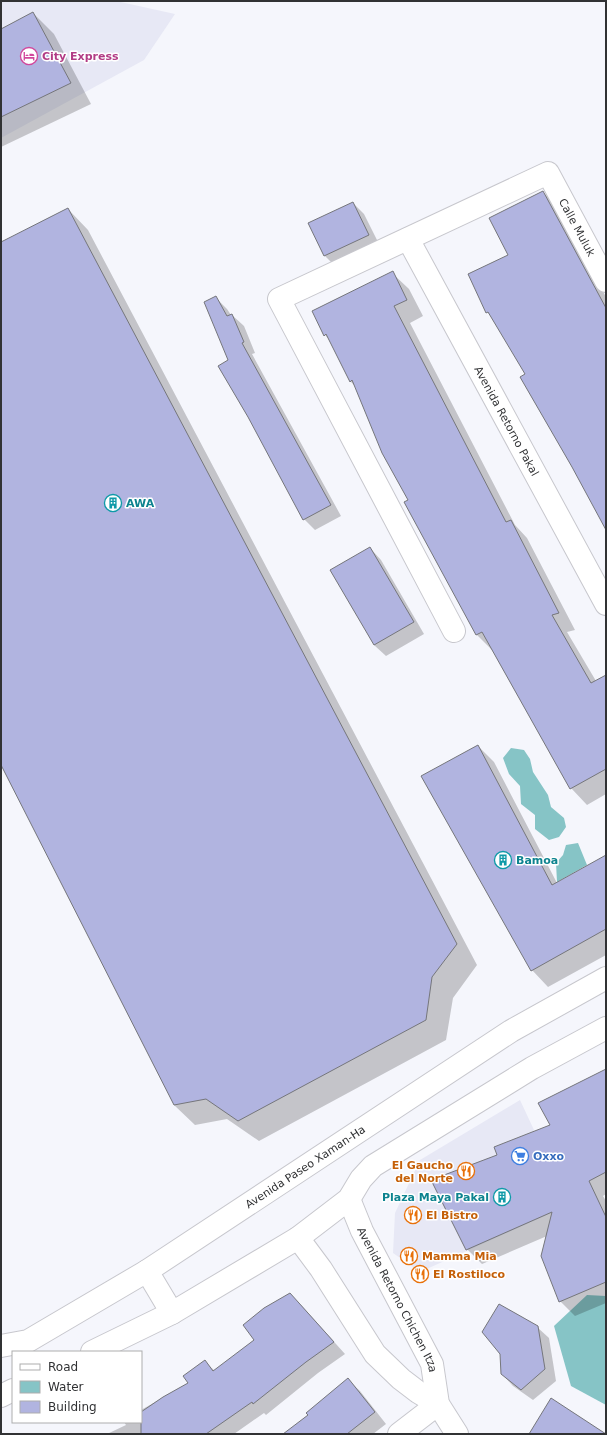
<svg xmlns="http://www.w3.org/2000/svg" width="607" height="1435" font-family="'DejaVu Sans',sans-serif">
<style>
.built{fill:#e7e8f5}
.water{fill:#86c4c6}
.shadow{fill:#0003}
.building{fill:#b1b4e0;stroke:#75767b}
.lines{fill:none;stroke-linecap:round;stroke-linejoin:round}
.minor-casing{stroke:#c7c7cd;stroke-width:24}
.major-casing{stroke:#c7c7cd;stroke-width:24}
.minor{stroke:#fff;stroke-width:22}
.major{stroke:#fff;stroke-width:22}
.labels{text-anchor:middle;stroke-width:3;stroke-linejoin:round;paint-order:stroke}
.hotel-label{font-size:11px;font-weight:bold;fill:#b23c85;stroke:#fff;text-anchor:start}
.street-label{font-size:11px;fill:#313234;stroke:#fff}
.culture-label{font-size:11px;font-weight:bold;fill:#0d838f;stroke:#fff;text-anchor:start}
.shop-label{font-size:11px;font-weight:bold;fill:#366cbe;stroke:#fff;text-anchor:start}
.food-label{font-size:11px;font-weight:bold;fill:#c56008;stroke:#fff;text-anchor:start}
</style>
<rect width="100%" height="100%" fill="#f5f6fc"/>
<g class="built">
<polygon points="1,1 116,1 175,14 144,60 1,138"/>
<polygon points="520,1100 569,1205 420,1272 393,1253 395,1213 420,1160"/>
</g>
<g class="water">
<polygon points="511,748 524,750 530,759 533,772 548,795 551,807 564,818 566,827 559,837 549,840 535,829 535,815 521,804 520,786 509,774 503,758"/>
<polygon points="578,843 587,865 557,882 556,863 563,855 566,845"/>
<polygon points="587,1295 606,1296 606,1405 571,1386 554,1326"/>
</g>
<g class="shadow">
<polygon points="33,13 54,34 91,104 1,147 1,30"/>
<polygon points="543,192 557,206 606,297 606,528 527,375 495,320 487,312 510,256"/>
<polygon points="353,203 364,214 380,246 336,267 325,256"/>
<polygon points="68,209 88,230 477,965 453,998 446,1040 259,1141 227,1119 195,1125 174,1105 1,763 1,243"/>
<polygon points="392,273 409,289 423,316 410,323 515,525 527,538 575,630 567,632 596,681 606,676 606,794 587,805 571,788 493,651 476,634 410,500 356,387 350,381 330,340 325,335"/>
<polygon points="216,298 227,309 231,315 232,315 244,326 255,353 252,354 341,516 315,530 304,519 229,360"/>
<polygon points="370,548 381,560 424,634 386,656 374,645"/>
<polygon points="478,746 494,762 557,883 606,856 606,955 548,987 532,970"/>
<polygon points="606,1070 606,1194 603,1196 606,1201 606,1303 575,1316 560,1301 547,1236 482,1264 467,1249 499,1156 551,1125"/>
<polygon points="301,1305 345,1354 318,1373 266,1415 264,1413 234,1434 107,1434 126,1425 124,1422 141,1422 141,1410 189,1383 205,1362 215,1371"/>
<polygon points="537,1327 549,1338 556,1381 533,1400 513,1386 502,1374"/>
<polygon points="348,1380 360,1391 386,1424 373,1434 284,1434 309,1415"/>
</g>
<g class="building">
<polygon points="33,12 71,83 1,117 1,29"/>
<polygon points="543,191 606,308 606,530 572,467 520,377 525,374 488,312 486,313 468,274 508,255 489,218"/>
<polygon points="353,202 369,235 324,256 308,223"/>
<polygon points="68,208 457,944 432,977 426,1020 238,1121 206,1099 174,1105 1,765 1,242"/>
<polygon points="393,271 407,300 394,306 506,522 511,520 559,613 552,615 591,683 606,675 606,769 570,789 482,632 476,635 404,502 408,500 382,453 352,380 350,382 326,334 324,336 312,311"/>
<polygon points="216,296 227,316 232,314 244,342 242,343 331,505 303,520 248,417 218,366 228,360 204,302"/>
<polygon points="370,547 414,622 374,645 330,570"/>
<polygon points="478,745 552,885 606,855 606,929 531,971 421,776"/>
<polygon points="606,1069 606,1172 589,1181 606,1217 606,1282 559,1302 541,1256 552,1212 466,1250 431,1180 497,1155 494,1147 550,1125 538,1103"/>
<polygon points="290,1293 334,1342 306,1362 253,1404 252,1402 206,1434 141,1434 141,1412 163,1397 188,1383 183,1376 205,1360 213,1371 254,1340 243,1325 264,1308"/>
<polygon points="499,1304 538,1326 545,1369 521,1390 501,1374 500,1354 482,1332"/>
<polygon points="348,1378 375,1412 347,1434 283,1434 308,1415 306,1413"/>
<polygon points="551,1398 606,1434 529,1434"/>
</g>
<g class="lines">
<g class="minor-casing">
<g id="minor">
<path id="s1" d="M408 239 606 604"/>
<path id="s2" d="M454 631 279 299 548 173 606 281"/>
<path id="s3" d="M349 1199 362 1231 432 1364 438 1404 457 1434"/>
<polyline points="298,1238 321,1269 375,1354 401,1379 418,1392 438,1404"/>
<polyline points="399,1434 438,1404"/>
</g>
</g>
<g class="major-casing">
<g id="major">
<polyline points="147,1271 172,1313"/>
<path id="s4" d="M1 1346 28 1341 147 1271 511 1031 606 978"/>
<polyline points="92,1352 172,1313 298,1238 349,1199 361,1179 373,1166 532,1068 606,1028"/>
<polyline points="1,1396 13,1390"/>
</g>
</g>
<use href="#minor" class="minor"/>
<use href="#major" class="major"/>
</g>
<defs>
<g id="hotel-ring" transform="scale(0.9)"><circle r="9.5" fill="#fff" stroke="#d1479c" stroke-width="1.5"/><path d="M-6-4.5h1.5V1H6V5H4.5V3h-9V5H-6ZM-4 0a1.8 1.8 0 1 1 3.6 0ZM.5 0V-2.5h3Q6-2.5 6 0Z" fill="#d1479c"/></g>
<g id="building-ring" transform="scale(0.9)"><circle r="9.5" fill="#fff" stroke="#0f9aa8" stroke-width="1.5"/><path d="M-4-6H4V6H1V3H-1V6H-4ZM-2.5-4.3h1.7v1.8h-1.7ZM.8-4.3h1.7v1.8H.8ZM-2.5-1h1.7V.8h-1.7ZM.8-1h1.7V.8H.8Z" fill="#0f9aa8"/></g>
<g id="supermarket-ring" transform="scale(0.9)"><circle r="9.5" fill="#fff" stroke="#3f7fe0" stroke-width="1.5"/><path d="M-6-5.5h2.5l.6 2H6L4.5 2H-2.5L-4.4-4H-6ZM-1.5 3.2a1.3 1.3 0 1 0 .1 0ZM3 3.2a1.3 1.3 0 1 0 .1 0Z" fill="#3f7fe0"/></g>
<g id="restaurant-ring" transform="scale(0.9)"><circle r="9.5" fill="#fff" stroke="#e8710a" stroke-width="1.5"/><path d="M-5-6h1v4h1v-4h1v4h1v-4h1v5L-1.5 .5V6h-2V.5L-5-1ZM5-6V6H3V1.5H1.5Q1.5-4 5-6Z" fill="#e8710a"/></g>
</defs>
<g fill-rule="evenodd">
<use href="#hotel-ring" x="29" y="56"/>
<use href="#building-ring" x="113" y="503"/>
<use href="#building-ring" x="503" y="860"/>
<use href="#supermarket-ring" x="520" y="1156"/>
<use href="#restaurant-ring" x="466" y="1171"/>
<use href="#building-ring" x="502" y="1197"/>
<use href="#restaurant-ring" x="413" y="1215"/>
<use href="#restaurant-ring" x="409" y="1256"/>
<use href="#restaurant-ring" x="420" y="1274"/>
</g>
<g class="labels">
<g class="hotel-label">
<text x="42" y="60">City Express</text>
</g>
<g class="street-label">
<text dy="4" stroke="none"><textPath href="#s2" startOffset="734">Calle Muluk</textPath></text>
<text dy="4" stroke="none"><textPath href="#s1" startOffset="207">Avenida Retorno Pakal</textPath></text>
<text dy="4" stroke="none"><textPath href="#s4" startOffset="355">Avenida Paseo Xaman-Ha</textPath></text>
<text dy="4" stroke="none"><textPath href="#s3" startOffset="112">Avenida Retorno Chichen Itza</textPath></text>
</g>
<g class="culture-label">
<text x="126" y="507">AWA</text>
<text x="516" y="864">Bamoa</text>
<text x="489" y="1201" text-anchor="end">Plaza Maya Pakal</text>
</g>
<g class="shop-label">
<text x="533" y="1160">Oxxo</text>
</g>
<g class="food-label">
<text x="453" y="1169" text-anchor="end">El Gaucho<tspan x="453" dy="13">del Norte</tspan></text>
<text x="426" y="1219">El Bistro</text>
<text x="422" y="1260">Mamma Mia</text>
<text x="433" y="1278">El Rostiloco</text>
</g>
</g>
<rect width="607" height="1435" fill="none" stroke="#313234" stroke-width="4"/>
<rect x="12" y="1351" width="130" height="72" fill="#ffffff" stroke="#adadae"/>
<rect x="20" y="1364" width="20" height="6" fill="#ffffff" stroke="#adadae"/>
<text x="48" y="1371" font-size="12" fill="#313234">Road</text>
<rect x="20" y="1381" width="20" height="12" fill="#86c4c6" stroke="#adadae"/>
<text x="48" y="1391" font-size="12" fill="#313234">Water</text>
<rect x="20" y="1401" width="20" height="12" fill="#b1b4e0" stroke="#adadae"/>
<text x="48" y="1411" font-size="12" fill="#313234">Building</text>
</svg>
